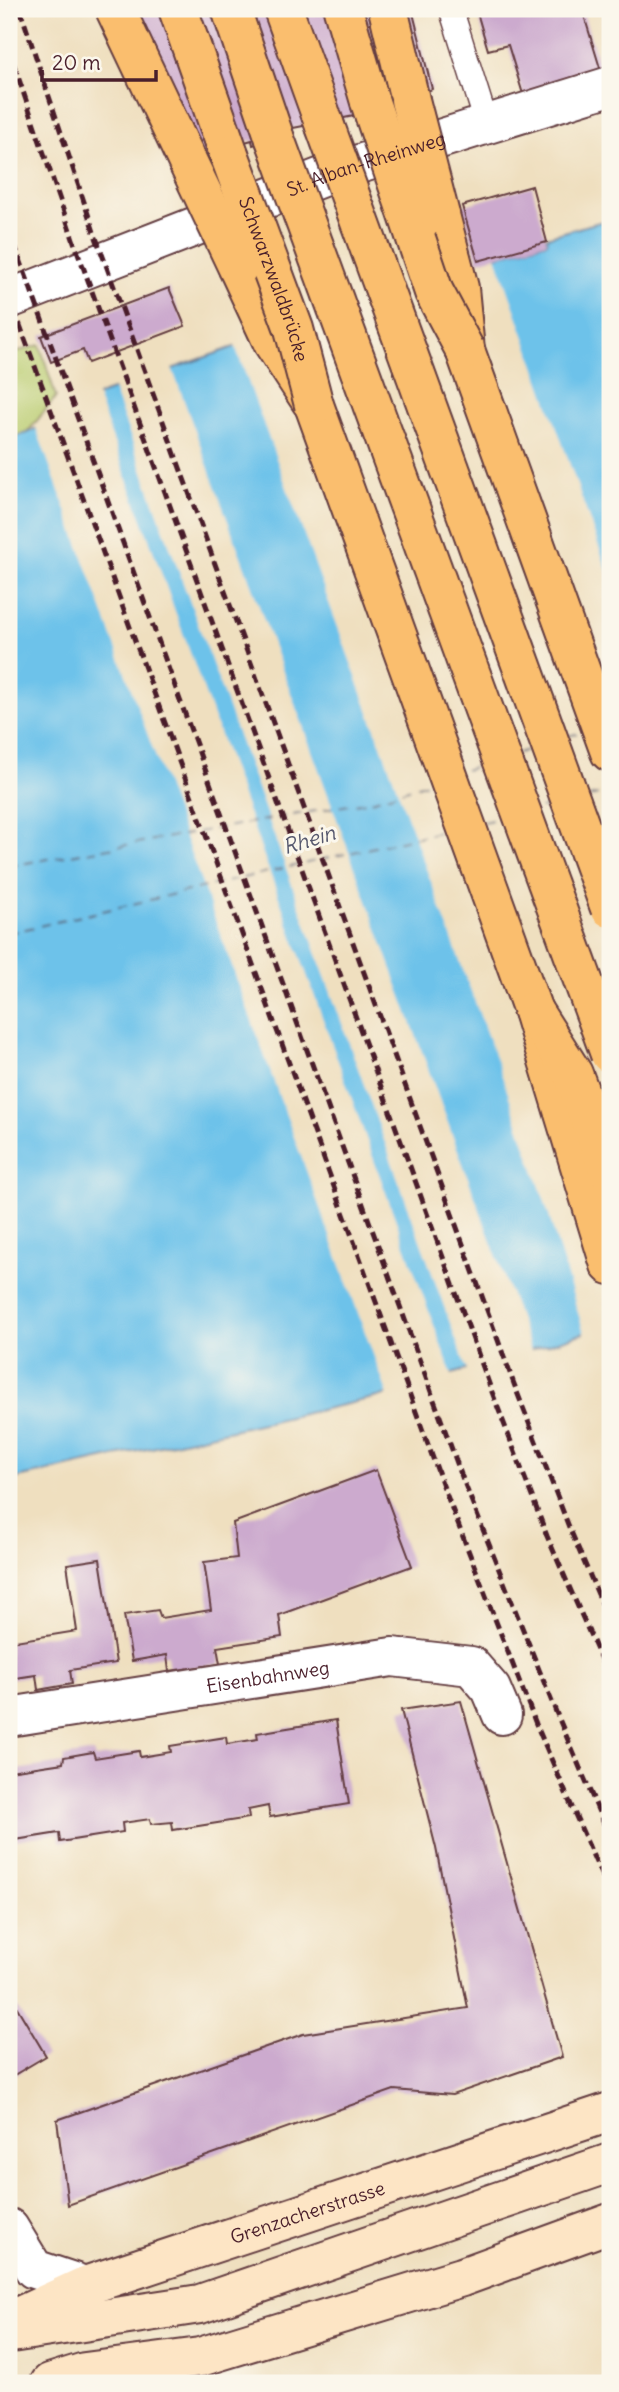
<svg xmlns="http://www.w3.org/2000/svg" width="619" height="2392" font-family="Delius,sans-serif">
<style>
.green{fill:#bacc6f;stroke:#82764d;stroke-width:2}
.water{fill:#6dc2ea;stroke:#5c708a;stroke-width:2}
.pier{fill:#efdfbf}
.lines{fill:none;stroke-linecap:round;stroke-linejoin:round}
.ferry{stroke:#56586e;stroke-width:2;stroke-dasharray:9 7;stroke-linecap:butt}
.building{fill:#ccaace}
.lane-casing{stroke:#633c41;stroke-width:26}
.street-casing{stroke:#633c41;stroke-width:42}
.secondary-casing{stroke:#633c41;stroke-width:42}
.primary-casing{stroke:#633c41;stroke-width:42}
.highway-casing{stroke:#633c41;stroke-width:42}
.lane{stroke:#fff;stroke-width:23}
.street{stroke:#fff;stroke-width:38}
.secondary{stroke:#fde5c5;stroke-width:38}
.primary{stroke:#fabe6e;stroke-width:38}
.highway{stroke:#fabe6e;stroke-width:38}
.rail{stroke:#4a1f2b;stroke-width:5;stroke-dasharray:10 5;stroke-linecap:butt}
.primary-bridge-casing{stroke:#633c41;stroke-width:42;stroke-linecap:butt}
.highway-bridge-casing{stroke:#633c41;stroke-width:42;stroke-linecap:butt}
.primary-bridge{stroke:#fabe6e;stroke-width:38}
.highway-bridge{stroke:#fabe6e;stroke-width:38}
.labels{text-anchor:middle;stroke-width:6;stroke-linejoin:round;paint-order:stroke}
.street-label{font-size:19px;fill:#4a1f2b;stroke:#fbf7ec}
.water-label{font-size:21px;font-style:italic;fill:#56586e;stroke:#fbf7ec}
</style>
<rect width="100%" height="100%" fill="#fbf7ec"/>
<filter id="ink" filterUnits="userSpaceOnUse"><feTurbulence type="fractalNoise" baseFrequency=".0143" numOctaves="2"/><feDisplacementMap in="SourceGraphic" scale="14" xChannelSelector="R" yChannelSelector="G"/><feConvolveMatrix kernelMatrix="1 2 1 2 8 2 1 2 1" color-interpolation-filters="sRGB"/></filter>
<filter id="wash" filterUnits="userSpaceOnUse"><feTurbulence type="fractalNoise" baseFrequency=".00686" numOctaves="4" result="noise"/><feDisplacementMap in="SourceGraphic" scale="28" xChannelSelector="R" yChannelSelector="G"/><feGaussianBlur stdDeviation="1.57" result="paint"/><feColorMatrix in="noise" values="0 0 0 0 0 0 0 0 0 0 0 0 0 0 0 0 0 1.4 0 .05"/><feComposite in="paint" operator="in"/></filter>
<g filter="url(#wash)">
<rect width="100%" height="100%" fill="#efdfbf"/>
<polygon class="green" points="40,345 56,397 27,433 9,438 9,354"/>
<polygon class="water" points="610,219 610,1325 378,1397 9,1480 9,439 27,433 104,393 478,261 547,242 546,237"/>
<g class="pier">
<polygon points="495,253 610,578 610,1328 585,1336 544,1199 502,1076 234,343"/>
<polygon points="171,365 532,1353 468,1373 112,386"/>
<polygon points="96,393 453,1378 389,1398 35,425"/>
</g>
<g class="lines">
<g class="ferry">
<polyline points="568,736 583,732"/>
<polyline points="518,753 533,748"/>
<polyline points="465,770 483,764"/>
<polyline points="589,797 610,792"/>
<polyline points="541,808 553,805"/>
<polyline points="483,822 505,817"/>
<polyline points="9,866 371,801 430,782"/>
<polyline points="9,933 447,830"/>
</g>
</g>
<g id="blocks">
<g class="building">
<polygon points="128,9 412,9 432,89 410,100 359,115 288,129 290,135 253,145 252,140 223,148 224,153 196,162"/>
<polygon points="476,9 582,9 604,81 526,104 508,45 488,50"/>
<polygon points="532,186 547,242 478,261 462,206"/>
<polygon points="169,288 185,326 88,363 83,350 51,362 41,336"/>
<polygon points="376,1470 412,1566 279,1615 282,1637 217,1647 220,1664 169,1671 167,1655 132,1661 124,1615 158,1610 161,1618 211,1610 204,1562 237,1558 233,1523"/>
<polygon points="100,1559 116,1663 70,1670 72,1684 38,1690 36,1675 9,1679 9,1642 77,1631 67,1564"/>
<polygon points="461,1701 562,2057 452,2095 394,2090 68,2205 57,2120 303,2034 468,2008 436,1848 401,1710"/>
<polygon points="336,1720 349,1804 270,1817 268,1806 248,1810 249,1818 173,1830 172,1822 151,1824 150,1819 122,1823 123,1832 60,1842 59,1833 9,1841 9,1771 63,1763 64,1757 93,1752 95,1758 139,1751 140,1757 171,1752 170,1746 226,1737 227,1744 258,1739 257,1733"/>
<polygon points="9,1994 46,2056 9,2078"/>
</g>
</g>
</g>
<g filter="url(#ink)">
<use href="#blocks" fill-opacity="0" stroke="#633c41" stroke-width="2"/>
<g class="lines">
<g class="lane-casing">
<polyline id="lane" points="451,9 487,125"/>
</g>
<g class="street-casing">
<g id="street">
<path id="s1" d="M9 299 340 170 610 86"/>
<path id="s2" d="M9 1717 392 1657 471 1666 491 1689 502 1715"/>
<polyline points="9,2228 34,2269 85,2286"/>
</g>
</g>
<g class="secondary-casing">
<g id="secondary">
<path id="s3" d="M9 2321 85 2286 610 2112"/>
<polyline points="11,2333 200,2304 610,2163"/>
<polyline points="50,2383 85,2372 200,2357 462,2277 610,2223"/>
</g>
</g>
<g class="primary-casing">
<g id="primary">
<polyline points="178,9 229,154"/>
<polyline points="343,9 370,102"/>
<polyline points="465,350 610,752"/>
<polyline points="314,405 533,1011 610,1265"/>
</g>
</g>
<g class="highway-casing">
<g id="highway">
<polyline points="231,9 275,139"/>
<polyline points="283,9 325,126"/>
<polyline points="388,9 410,100"/>
<polyline points="440,215 459,288 465,350"/>
<polyline points="238,268 273,343 311,401"/>
<polyline points="533,1011 573,1074 610,1173"/>
</g>
</g>
<use href="#lane" class="lane"/>
<use href="#street" class="street"/>
<use href="#secondary" class="secondary"/>
<use href="#primary" class="primary"/>
<use href="#highway" class="highway"/>
<g class="rail">
<polyline points="20,9 94,232 514,1384 569,1527 610,1622"/>
<polyline points="9,50 73,239 492,1392 547,1536 610,1680"/>
<polyline points="9,229 462,1477 556,1712 610,1838"/>
<polyline points="9,295 442,1483 536,1724 610,1895"/>
</g>
<g class="primary-bridge-casing">
<g id="primary-bridge">
<polyline points="370,102 434,292 465,350"/>
<path id="s4" d="M229 154 294 329 314 405"/>
</g>
</g>
<g class="highway-bridge-casing">
<g id="highway-bridge">
<polyline points="115,9 238,268"/>
<polyline points="410,100 440,215"/>
<polyline points="325,126 610,908"/>
<polyline points="275,139 610,1054"/>
</g>
</g>
<use href="#primary-bridge" class="primary-bridge"/>
<use href="#highway-bridge" class="highway-bridge"/>
</g>
</g>
<g class="labels">
<g class="street-label">
<text dy="7" stroke="none"><textPath href="#s1" startOffset="382">St. Alban-Rheinweg</textPath></text>
<text dy="7" stroke="none"><textPath href="#s4" startOffset="133">Schwarzwaldbrücke</textPath></text>
<text dy="7" stroke="none"><textPath href="#s2" startOffset="262">Eisenbahnweg</textPath></text>
<text dy="7" stroke="none"><textPath href="#s3" startOffset="318">Grenzacherstrasse</textPath></text>
</g>
<g class="water-label">
<text transform="translate(309 840) rotate(-17)" y="7">Rhein</text>
</g>
</g>
<rect width="619" height="2392" fill="none" stroke="#fbf7ec" stroke-width="35"/>
<path d="M42 70v10h114v-10" fill="none" stroke="#4a1f2b" stroke-width="3.5"/>
<text x="52" y="70" font-size="21" fill="#4a1f2b" stroke="#fbf7ec" stroke-width="5" paint-order="stroke">20 m</text>
</svg>
